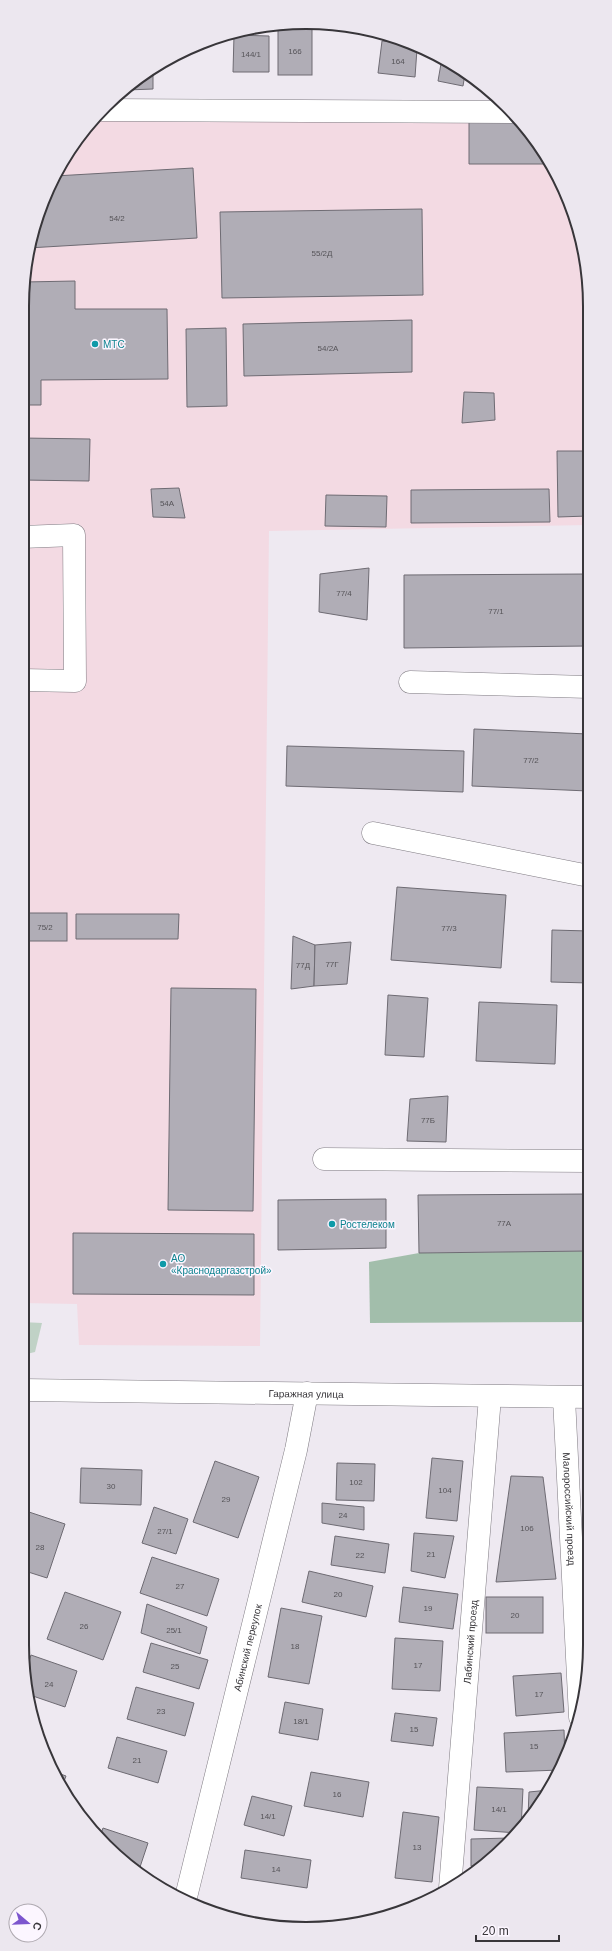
<svg xmlns="http://www.w3.org/2000/svg" width="612" height="1951" font-family="Helvetica,sans-serif">
<style>
.industrial{fill:#f3dae3}
.green{fill:#c0d2c6}
.forest{fill:#a2beab}
.building{fill:#b0adb6;stroke:#6e6b73}
.lines{fill:none;stroke-linecap:round;stroke-linejoin:round}
.minor-casing{stroke:#7f7b82;stroke-width:23}
.minor{stroke:#fff;stroke-width:22}
.culture-dot{fill:#0f9aa8;stroke:#fcf6ff;stroke-width:1.5}
.labels{text-anchor:middle;stroke-width:3;stroke-linejoin:round;paint-order:stroke}
.number-label{font-size:8px;fill:#565459}
.culture-label{font-size:10px;fill:#0d838f;stroke:#fcf6ff;text-anchor:start}
.street-label{font-size:10px;fill:#38363a;stroke:#fcf6ff}
.rim{fill:none;stroke:#38363a;stroke-width:2}
</style>
<rect width="100%" height="100%" fill="#eee9f1"/>
<polygon class="industrial" points="519,118 561,181 588,269 588,525 269,531 260,1346 79,1345 77,1304 22,1303 22,306 28,250 44,197 70,148 94,119"/>
<polygon class="green" points="22,1322 42,1323 35,1352 22,1355"/>
<polygon class="forest" points="589,1251 589,1322 370,1323 369,1262 419,1253"/>
<g class="building">
<rect x="278" y="27" width="34" height="48"/>
<polygon points="234,35 269,36 269,72 233,72"/>
<polygon points="382,41 403,43 417,49 415,77 378,73"/>
<polygon points="442,58 448,60 465,74 463,86 438,81"/>
<polygon points="153,68 153,89 127,90 127,87"/>
<polygon points="469,122 522,122 550,164 469,164"/>
<polygon points="193,168 197,238 28,248 44,197 55,176"/>
<polygon points="422,209 423,295 222,298 220,212"/>
<polygon points="75,281 75,309 167,309 168,379 41,380 41,405 22,405 22,306 24,282"/>
<polygon points="412,320 412,372 244,376 243,324"/>
<polygon points="226,328 227,406 187,407 186,329"/>
<polygon points="464,392 494,393 495,420 462,423"/>
<polygon points="22,438 90,439 89,481 22,480"/>
<polygon points="557,451 588,451 588,516 558,517"/>
<polygon points="179,488 185,518 153,517 151,489"/>
<polygon points="549,489 550,522 411,523 411,490"/>
<polygon points="326,495 387,496 386,527 325,526"/>
<polygon points="369,568 367,620 319,612 320,574"/>
<polygon points="588,574 588,646 404,648 404,575"/>
<polygon points="474,729 588,734 588,791 472,786"/>
<polygon points="287,746 464,751 463,792 286,786"/>
<polygon points="397,887 506,895 501,968 391,960"/>
<rect x="22" y="913" width="45" height="28"/>
<polygon points="76,914 179,914 178,939 76,939"/>
<polygon points="552,930 589,931 589,983 551,982"/>
<polygon points="293,936 315,945 314,986 291,989"/>
<polygon points="351,942 347,984 314,986 315,945"/>
<polygon points="171,988 256,989 253,1211 168,1210"/>
<polygon points="388,995 428,998 424,1057 385,1055"/>
<polygon points="479,1002 557,1005 555,1064 476,1061"/>
<polygon points="448,1096 446,1142 407,1141 410,1099"/>
<polygon points="589,1194 589,1251 419,1253 418,1195"/>
<polygon points="386,1199 386,1248 278,1250 278,1200"/>
<polygon points="73,1233 254,1234 254,1295 73,1294"/>
<polygon points="432,1458 463,1461 457,1521 426,1518"/>
<polygon points="215,1461 259,1477 238,1538 193,1522"/>
<polygon points="337,1463 375,1464 374,1501 336,1500"/>
<polygon points="81,1468 142,1470 141,1505 80,1503"/>
<polygon points="511,1476 543,1477 556,1579 496,1582"/>
<polygon points="322,1503 364,1507 364,1530 322,1523"/>
<polygon points="154,1507 188,1519 176,1554 142,1543"/>
<polygon points="26,1511 65,1524 47,1578 22,1570 22,1521"/>
<polygon points="414,1533 454,1536 445,1578 411,1571"/>
<polygon points="335,1536 389,1544 385,1573 331,1565"/>
<polygon points="152,1557 219,1579 207,1616 140,1593"/>
<polygon points="309,1571 373,1586 366,1617 302,1602"/>
<polygon points="588,1585 590,1585 590,1623 587,1623"/>
<polygon points="403,1587 458,1594 453,1629 399,1622"/>
<polygon points="65,1592 121,1612 103,1660 47,1639"/>
<rect x="486" y="1597" width="57" height="36"/>
<polygon points="147,1604 207,1627 200,1654 141,1633"/>
<polygon points="281,1608 322,1616 309,1684 268,1677"/>
<polygon points="395,1638 443,1641 440,1691 392,1689"/>
<polygon points="151,1643 208,1660 199,1689 143,1672"/>
<polygon points="31,1655 77,1671 65,1707 27,1694 25,1674"/>
<polygon points="561,1673 564,1712 516,1716 513,1676"/>
<polygon points="136,1687 194,1703 185,1736 127,1719"/>
<polygon points="285,1702 323,1709 318,1740 279,1733"/>
<polygon points="395,1713 437,1718 433,1746 391,1741"/>
<polygon points="564,1730 565,1760 560,1770 506,1772 504,1733"/>
<polygon points="117,1737 167,1751 158,1783 108,1768"/>
<polygon points="55,1772 66,1776 63,1784"/>
<polygon points="311,1772 369,1782 363,1817 304,1806"/>
<polygon points="477,1787 523,1789 521,1829 518,1833 474,1830"/>
<polygon points="549,1790 542,1803 531,1817 528,1817 529,1792"/>
<polygon points="252,1796 292,1806 284,1836 244,1825"/>
<polygon points="403,1812 439,1817 432,1882 395,1878"/>
<polygon points="103,1828 148,1843 138,1873 99,1839"/>
<polygon points="509,1838 510,1843 507,1846 482,1866 471,1866 471,1839"/>
<polygon points="245,1850 311,1860 307,1888 241,1878"/>
</g>
<g class="lines">
<g class="minor-casing">
<g id="minor">
<polyline points="102,110 511,112"/>
<polyline points="22,537 74,535 75,681 22,680"/>
<polyline points="410,682 588,687"/>
<polyline points="373,833 589,876"/>
<polyline points="324,1159 589,1161"/>
<path id="s1" d="M22 1390 590 1397"/>
<path id="s2" d="M564 1398 580 1717"/>
<path id="s3" d="M450 1888 490 1397"/>
<path id="s4" d="M185 1901 296 1450 307 1393"/>
</g>
</g>
<use href="#minor" class="minor"/>
</g>
<g class="culture-dot">
<circle cx="95" cy="344" r="4"/>
<circle cx="332" cy="1224" r="4"/>
<circle cx="163" cy="1264" r="4"/>
</g>
<g class="labels">
<g class="number-label">
<text x="295" y="54">166</text>
<text x="251" y="57">144/1</text>
<text x="398" y="64">164</text>
<text x="117" y="221">54/2</text>
<text x="322" y="256">55/2Д</text>
<text x="328" y="351">54/2А</text>
<text x="167" y="506">54А</text>
<text x="344" y="596">77/4</text>
<text x="496" y="614">77/1</text>
<text x="531" y="763">77/2</text>
<text x="45" y="930">75/2</text>
<text x="449" y="931">77/3</text>
<text x="332" y="967">77Г</text>
<text x="303" y="968">77Д</text>
<text x="428" y="1123">77Б</text>
<text x="504" y="1226">77А</text>
<text x="356" y="1485">102</text>
<text x="111" y="1489">30</text>
<text x="445" y="1493">104</text>
<text x="226" y="1502">29</text>
<text x="343" y="1518">24</text>
<text x="527" y="1531">106</text>
<text x="165" y="1534">27/1</text>
<text x="40" y="1550">28</text>
<text x="431" y="1557">21</text>
<text x="360" y="1558">22</text>
<text x="180" y="1589">27</text>
<text x="338" y="1597">20</text>
<text x="428" y="1611">19</text>
<text x="515" y="1618">20</text>
<text x="84" y="1629">26</text>
<text x="174" y="1633">25/1</text>
<text x="295" y="1649">18</text>
<text x="418" y="1668">17</text>
<text x="175" y="1669">25</text>
<text x="49" y="1687">24</text>
<text x="539" y="1697">17</text>
<text x="161" y="1714">23</text>
<text x="301" y="1724">18/1</text>
<text x="414" y="1732">15</text>
<text x="534" y="1749">15</text>
<text x="137" y="1763">21</text>
<text x="337" y="1797">16</text>
<text x="499" y="1812">14/1</text>
<text x="268" y="1819">14/1</text>
<text x="417" y="1850">13</text>
<text x="276" y="1872">14</text>
</g>
<g class="culture-label">
<text x="103" y="348">МТС</text>
<text x="340" y="1228">Ростелеком</text>
<text x="171" y="1262">АО<tspan x="171" dy="12">«Краснодаргазстрой»</tspan></text>
</g>
<g class="street-label">
<text dy="4" stroke="none"><textPath href="#s1" startOffset="284">Гаражная улица</textPath></text>
<text dy="4" stroke="none"><textPath href="#s2" startOffset="111">Малороссийский проезд</textPath></text>
<text dy="4" stroke="none"><textPath href="#s3" startOffset="247">Лабинский проезд</textPath></text>
<text dy="4" stroke="none"><textPath href="#s4" startOffset="261">Абинский переулок</textPath></text>
</g>
</g>
<path d="M0 0H612V1951H0ZM306 29H306A277 277 0 0 1 583 306V1645A277 277 0 0 1 306 1922H306A277 277 0 0 1 29 1645V306A277 277 0 0 1 306 29Z" fill="#ece7ef" fill-rule="evenodd"/>
<path class="rim" d="M306 29H306A277 277 0 0 1 583 306V1645A277 277 0 0 1 306 1922H306A277 277 0 0 1 29 1645V306A277 277 0 0 1 306 29Z"/>
<g transform="translate(28 1923) rotate(109)"><circle r="19" fill="#fcf6ff" stroke="#aea9b0"/>
<path d="M0-3L7 15L0 10L-7 15Z" fill="#7c55ce"/>
<text y="-6" font-size="11" font-weight="bold" text-anchor="middle" fill="#38363a">С</text>
</g>
<path d="M476 1935v6h83v-6" fill="none" stroke="#38363a" stroke-width="2"/>
<text x="482" y="1935" font-size="12" fill="#38363a" stroke="#fcf6ff" stroke-width="3" paint-order="stroke">20 m</text>
</svg>
